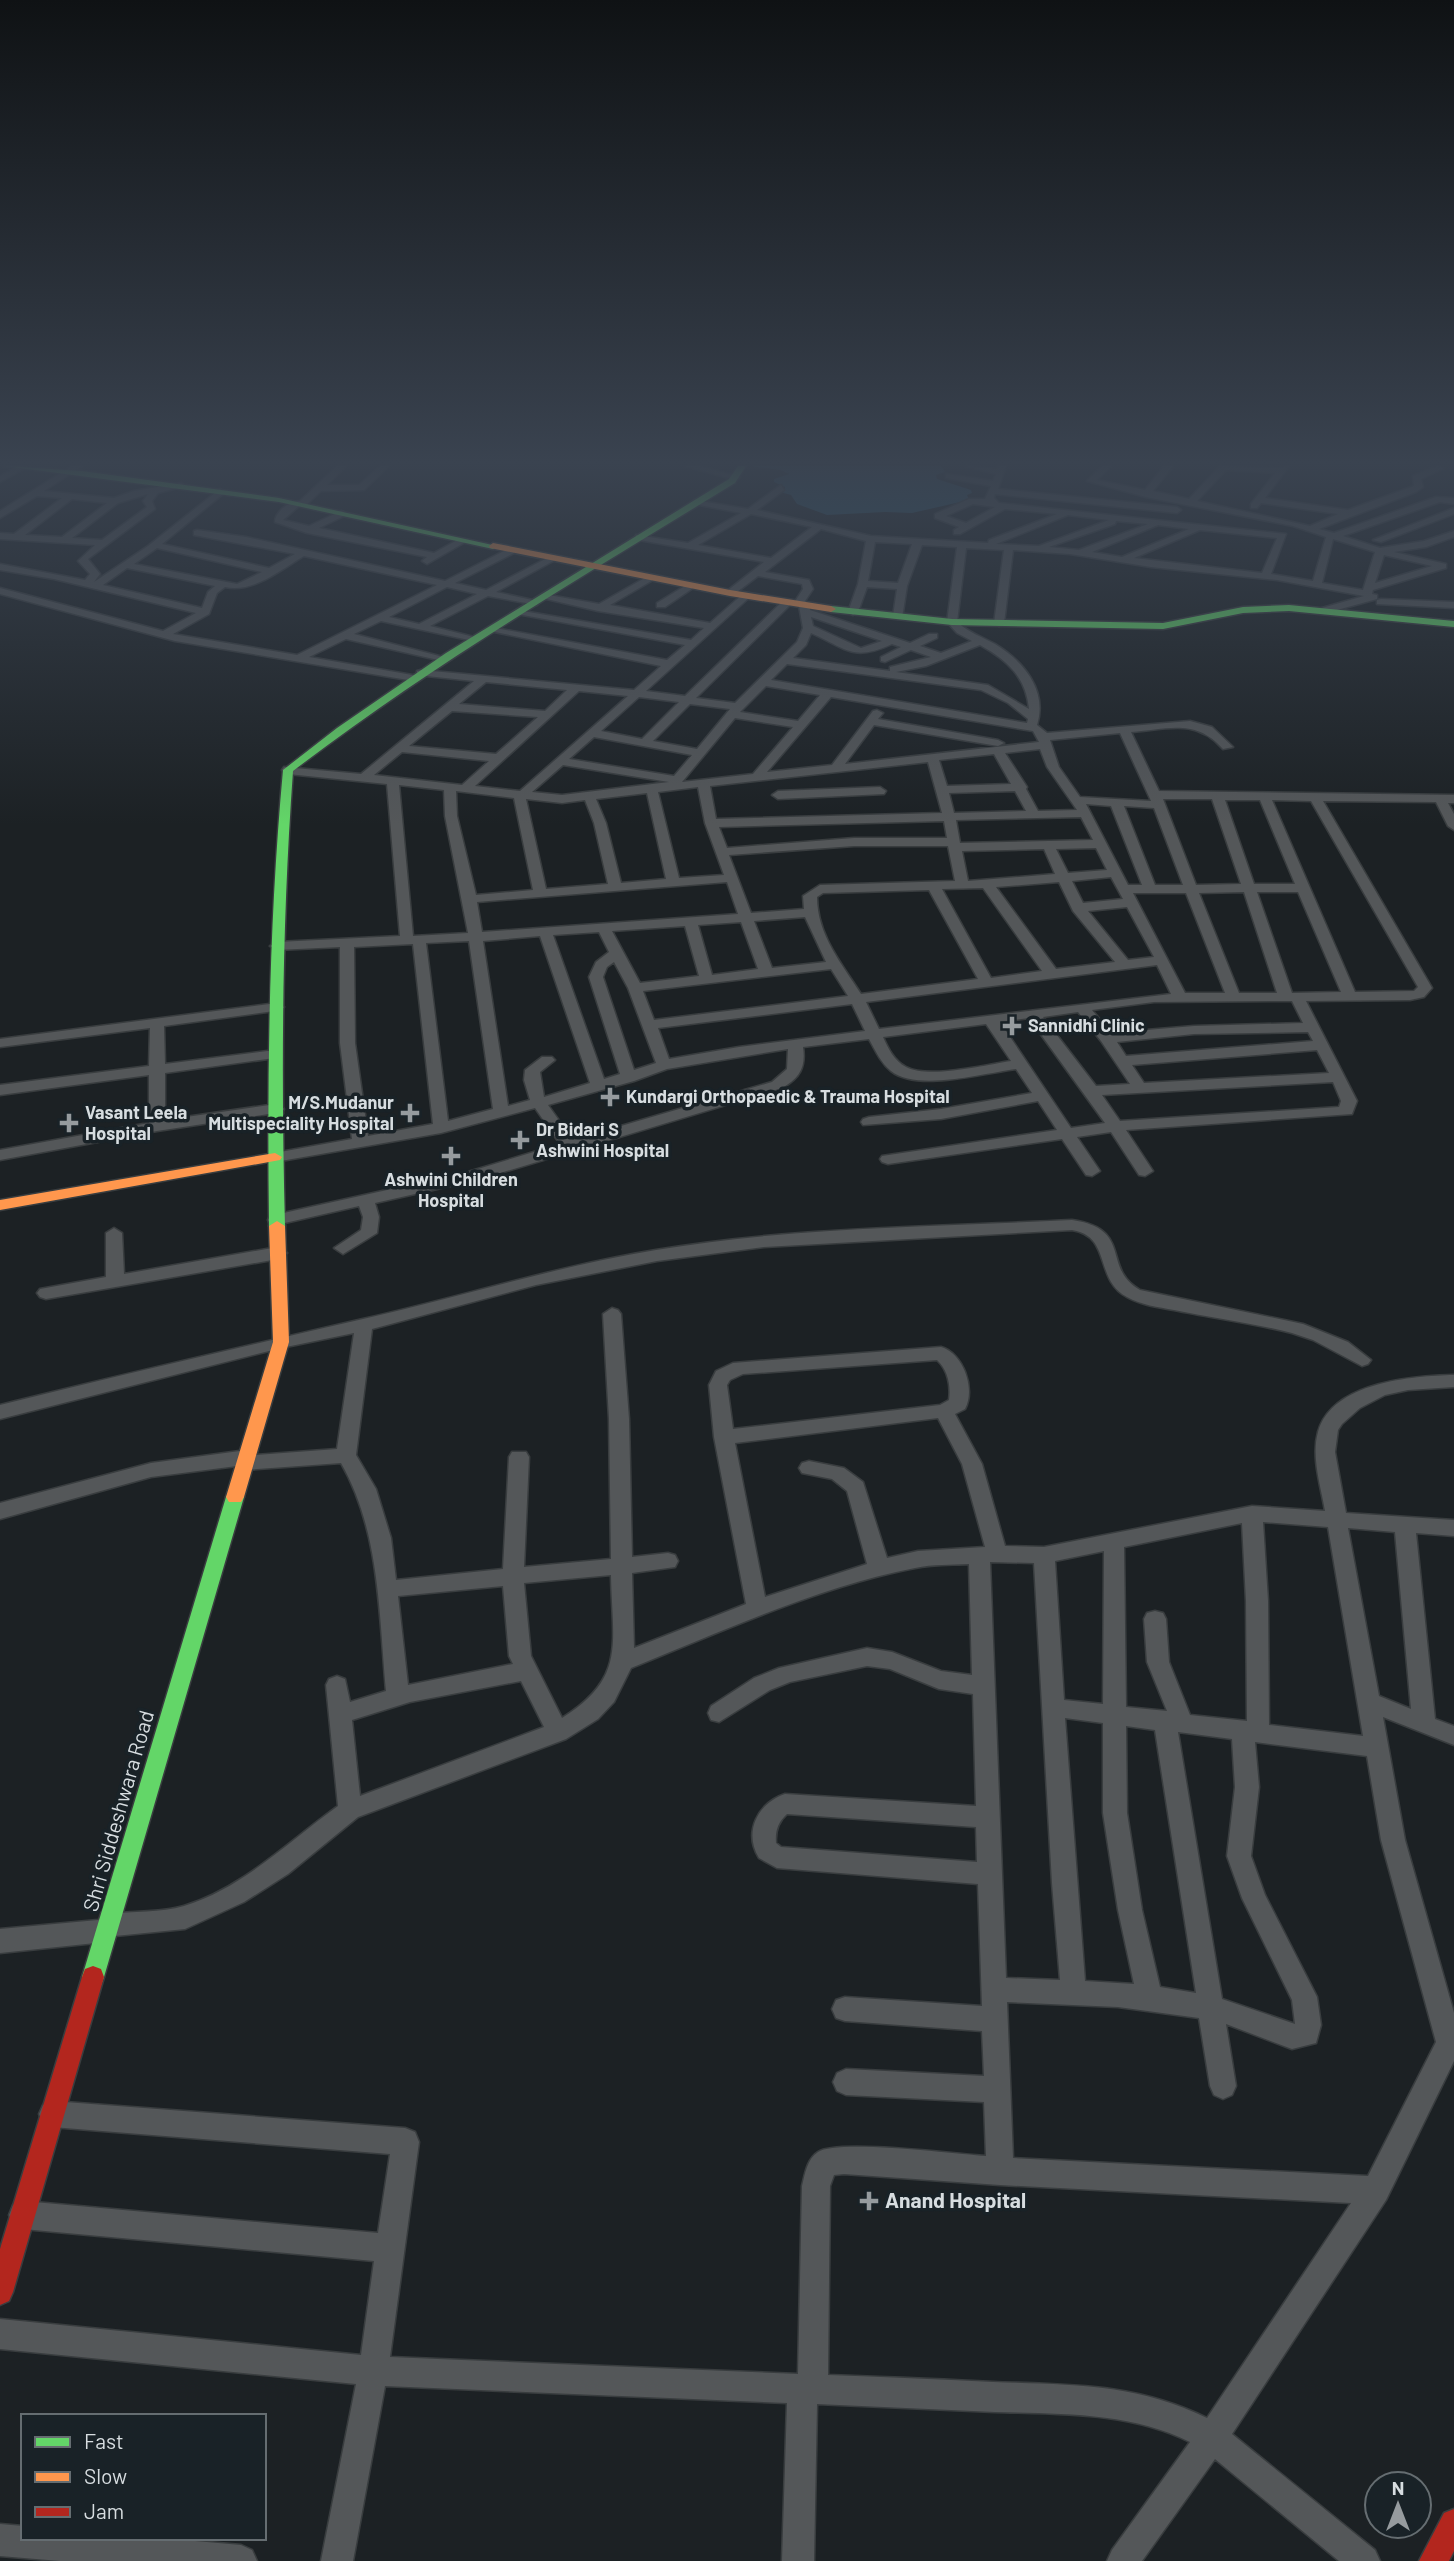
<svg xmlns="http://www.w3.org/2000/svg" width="1454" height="2561" font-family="Barlow,sans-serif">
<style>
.water{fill:#2a5970}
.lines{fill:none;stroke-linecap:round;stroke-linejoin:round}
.street-casing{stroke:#393d3f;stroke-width:3}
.fast-casing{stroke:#393d3f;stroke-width:3}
.slow-casing{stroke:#393d3f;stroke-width:3}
.jam-casing{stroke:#393d3f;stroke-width:3}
.street{fill:#545759;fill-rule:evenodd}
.fast{fill:#63d668;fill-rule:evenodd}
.slow{fill:#ff974d;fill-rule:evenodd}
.jam{fill:#b3261e;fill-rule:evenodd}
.poi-dot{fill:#969b9e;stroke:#192227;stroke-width:2.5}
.labels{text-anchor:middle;stroke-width:7;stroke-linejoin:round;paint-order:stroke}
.poi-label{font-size:18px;font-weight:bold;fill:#d7dde0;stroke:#192227;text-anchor:start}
.near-street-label{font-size:21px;fill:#d7dde0;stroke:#192227}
.near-poi-label{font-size:21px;font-weight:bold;fill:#d7dde0;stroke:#192227;text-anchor:start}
</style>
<rect width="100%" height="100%" fill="#1c2124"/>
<polygon class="water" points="750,466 941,466 945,472 936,475 937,479 971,490 972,493 967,495 969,500 912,513 885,512 827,515 797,504 791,495 780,492 785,490 785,487 774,482 774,479 789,474 781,470"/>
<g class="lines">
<g class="street-casing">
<g id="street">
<polygon points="18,466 25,468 0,482 0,476"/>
<path d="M72 466H82L44 491 114 498 134 491 181 483 185 486 158 493 152 501 155 509 88 559 100 574 94 582 148 546 220 489 224 492 223 494 162 544 269 568 295 554 194 535V531L197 530 246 537 445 581 508 549H514V553L455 583 486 590 549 557 557 559 496 592 537 601V605L488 596 430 626 478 638V642L381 621 354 634 447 658V662L346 639 309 657 418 676 419 678 414 681 175 641 0 594V588L163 631 196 613 54 579 0 570V564L85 580 90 574 78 561 95 545 0 539V533L14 534 62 498 37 496 0 518V511ZM148 494 143 501 147 507 102 540 72 538 118 503ZM72 499 107 503 62 537 25 535ZM157 548 262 572 237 584 134 564ZM304 556 437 585 297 655 173 634 209 614 217 593 225 587C254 593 280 570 304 556ZM127 568 215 586 208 592 202 608 103 585ZM447 587 477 594 419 624 389 617Z"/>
<path d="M337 466H346L327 485H359L380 466H389L364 490 321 491 305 506H299L283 520 309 526 341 511 344 512V516L319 528 434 553 459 539 467 541 427 564 422 561 427 557 307 533 275 522C275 512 289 501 300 501Z"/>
<polygon points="685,466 700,466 740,477 736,480"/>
<path d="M966 466 997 469 998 466H1006L998 489 1177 507 1181 510 1177 513 995 494 994 498 999 503 1286 534 1271 574 1313 581 1326 537 1293 526 1146 497 1087 481 1102 466H1111L1097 480 1145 490 1164 466H1173L1153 491 1189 499 1220 466 1279 468 1289 466 1265 498 1348 510 1414 486 1413 476 1437 466 1444 468 1421 479 1423 487 1416 492 1319 529 1334 533 1436 497 1454 498V504L1440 502 1343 536 1380 548 1424 541 1454 531V537L1426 547 1394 552 1446 564V568L1373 590 1372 594 1377 595V599L1326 613 1321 610 1322 608 1364 596 1277 580 1151 567 1070 554 1013 550 1004 623 999 626 994 623 1004 550 966 548 957 622C968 632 982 637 995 644 1023 661 1048 690 1037 725L1047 733 1190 721 1212 727 1233 747 1223 749C1196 718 1168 729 1131 732L1159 791 1454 795V803H1448L1454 814V830L1448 826 1436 802 1323 801 1432 988 1424 997 1410 1000 1306 1001 1357 1101 1352 1114 1126 1130 1153 1171 1145 1176 1139 1175 1111 1132 1077 1137 1100 1171 1092 1176 1086 1175 1062 1139 888 1164 882 1162 880 1159 882 1156 1057 1130 1038 1101 941 1119 863 1125 861 1122 863 1119 869 1117 941 1109 1032 1093 1016 1069C985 1073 917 1092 891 1071 881 1063 875 1050 869 1039L803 1047C806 1067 800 1078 782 1088L477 1180 375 1203 379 1217 377 1233 343 1254 334 1248 361 1230 363 1217 359 1206 276 1225 270 1224 268 1220 270 1216 468 1172 560 1144 535 1108 441 1133 275 1162 269 1160 267 1157 269 1154 352 1139 340 1043V947L277 950 270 946 277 942 400 936 387 784 288 774 282 770 284 767 361 774 474 681 417 675V671L421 670 634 690 661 666 485 630 490 627 667 660 685 645 512 613 517 610 691 640 704 628 598 611 538 597 543 594 599 604 650 575 655 578 653 580 610 605 710 623 744 593 752 595 646 691 685 696 784 600 793 602 696 698 735 703 797 642 803 628 799 606 794 603 803 589 802 584 758 576 733 595H727V591L764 562 639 540 636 539V535L688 543 741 513 694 504V500L748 509 781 485 784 490 757 510 871 536 988 543 989 540 1057 514 1005 509 960 534H954V530L959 527 935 518V514L969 499H985L991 486 946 478V474L993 481 996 474ZM1226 470 1275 473 1251 504V508H1257L1261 503 1338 514 1310 526 1197 501ZM973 504 995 507 966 523 946 516ZM751 514 812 527 771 558 698 545ZM1068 515 1109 520 1039 546 996 544ZM1116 521 1148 524 1079 550 1049 547 1115 524ZM1158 525 1189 529 1122 557 1092 552ZM821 529 866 541 858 584 848 612 853 615 858 612 867 587 897 589 893 616 902 618 907 586 922 545 957 547 947 622 957 633 972 641 941 653 920 646 937 638V634H929L910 643 810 610 809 604 805 601 813 589 809 580 765 572ZM1200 530 1277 538 1262 573 1134 558ZM1333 539 1375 552 1363 590 1322 583ZM875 542 912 544 898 583 868 581ZM1384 555 1432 566 1375 583ZM811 617 882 641 861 648 813 626ZM811 633C847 649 853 662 892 644L901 647 881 657V661L885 662 911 650 931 657 890 667V671L793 658 806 645ZM980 645C1007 660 1026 677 1029 709L988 685 896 672 926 666ZM787 664 981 690 1008 703 1028 719 1027 723 771 680ZM486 682 567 690 545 711 459 704ZM766 686 820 695 798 721 740 712ZM579 691 628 696 520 791 475 786ZM639 697 679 702 642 739 601 731ZM831 697 1033 731 1039 742 845 764 874 725 998 746 1004 743 998 740 878 719 883 713 877 710 873 711 832 765 767 772ZM690 704 730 709 697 749 653 741ZM452 711 538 717 496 754 409 746ZM735 718 793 727 753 774 682 782ZM1120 733 1151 801 1080 797 1059 767 1050 740ZM594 737 692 755 674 776 569 759ZM1040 749 1047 767 1077 810 1038 811 1026 789 1027 787 1005 753ZM402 752 489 761 462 785 374 775ZM994 754 1011 784 947 786 939 760ZM928 762 942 813 716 819 710 786ZM563 765 669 782 562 795 532 792ZM399 785 444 790 445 816 468 933 413 936ZM698 787 705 823 724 875 679 878 658 792ZM456 791 514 798 533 890 476 895 457 816ZM1015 791 1026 811 954 813 949 793ZM647 793 666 879 621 883 606 823 596 799ZM526 799 562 803 585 800 594 823 608 884 546 889ZM1163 799H1212L1241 884 1196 885ZM1225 800H1260L1295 884H1254ZM1272 800 1311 801 1418 987 1414 991 1355 992ZM1086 804 1111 806 1142 885H1128ZM1124 806 1154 808 1183 885H1155ZM1081 817 1093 840 960 843 956 820ZM944 821 947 838H854L727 848 719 827ZM854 846H948L955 881 820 885 803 896 804 909 751 913 729 855ZM1096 848 1107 870 1068 873 1056 849ZM1044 849 1055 874 968 881 962 851ZM1111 877 1123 899 1083 903 1072 881ZM727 882 738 914 482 932 477 902ZM1059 882 1073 911 1115 962 1056 969 996 887ZM983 888 1042 971 991 978 942 889ZM929 890 978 979 861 994C842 964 817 935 817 897L823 893ZM1244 892 1277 993H1239L1199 893ZM1257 892H1298L1341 992 1292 993ZM1133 893H1186L1225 993H1185ZM1127 907 1154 957 1128 960 1088 911ZM805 917 826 962 772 968 754 921ZM741 922 758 969 712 975 698 925ZM685 926 699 976 640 983 612 931ZM599 932 609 952 596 962 589 977 620 1074 604 1079 553 935ZM540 936 590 1083 544 1097 540 1072 555 1060 552 1057H542L525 1070 524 1080 530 1100 508 1106 483 941ZM469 941 493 1109 448 1121 426 943ZM413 944 433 1124 368 1136 355 1043 354 947ZM614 962 628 988 656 1063 634 1070 603 977 607 967ZM1157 965 1171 994 879 1029 866 1002ZM831 969 848 996 654 1020 643 991ZM1286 1001H1292L1303 1023 1194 1026 1111 1033 1092 1010 1154 1002ZM852 1004 865 1031 739 1047 669 1059 658 1028ZM1078 1012 1101 1041 1130 1084 1096 1086 1043 1017ZM1029 1018 1105 1123 1071 1128 1000 1022ZM986 1024 1011 1061C985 1065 929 1079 906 1067 894 1061 888 1048 883 1037ZM1308 1032 1313 1041 1126 1056 1117 1042 1194 1034ZM788 1049 787 1069 772 1082 573 1140 548 1105 634 1081 667 1069ZM1317 1050 1329 1073 1144 1083 1132 1065ZM1333 1082 1341 1101 1339 1107 1120 1121 1102 1095Z"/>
<polygon points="1454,508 1454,514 1381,542 1373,540"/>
<polygon points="688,584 696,586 665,607 657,607 657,603"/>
<polygon points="1381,599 1454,602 1454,608 1377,604 1377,600"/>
<polygon points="880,787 886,791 884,794 778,799 772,795 778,791"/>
<polygon points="277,1003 284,1007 282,1010 164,1026 165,1064 275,1050 282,1054 275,1058 165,1073 165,1120 276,1104 282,1106 284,1109 282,1112 157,1131 0,1160 0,1150 149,1123 149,1075 0,1095 0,1085 149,1066 150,1028 0,1047 0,1039"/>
<path d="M1072 1220C1134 1229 1101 1268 1140 1290L1303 1324 1348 1342 1371 1360 1368 1364 1362 1366 1313 1340 1292 1333C1253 1323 1213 1318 1174 1310 1158 1307 1141 1305 1127 1297 1094 1280 1112 1236 1072 1230L764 1247 657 1261 536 1285 372 1329 356 1455 376 1489 391 1538 396 1580 503 1569 509 1457 512 1452H526L529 1457 524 1567 611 1559 609 1419 603 1314 612 1308 618 1310 621 1314 629 1419 632 1557 668 1553 675 1555 678 1561 675 1567 632 1573 634 1648 746 1604 714 1437 709 1385 716 1371 733 1363 941 1347C963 1353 976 1389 965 1409L955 1414 982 1464 1005 1546 1044 1547 1252 1506 1325 1511C1321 1487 1311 1457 1318 1432 1332 1382 1412 1376 1454 1375V1387L1408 1390 1385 1395 1360 1408 1342 1424 1338 1430 1335 1452 1346 1513 1454 1520V1536L1416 1533 1435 1719 1454 1726V1745L1383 1717 1405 1840 1454 2013V2061L1386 2200 1232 2434 1375 2550 1380 2561H1339L1215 2459 1142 2561H1107L1112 2550 1190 2442C1130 2412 1061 2414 995 2412 936 2409 876 2407 817 2404L814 2561H782L787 2403 385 2386 353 2561H321L356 2384 0 2349V2319L361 2355 374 2261 23 2229 13 2225 9 2215 13 2205 23 2201 378 2233 390 2154 52 2127 43 2123 39 2114 43 2105 52 2101 405 2128 415 2132 419 2142 390 2357 798 2374 802 2186C805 2174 807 2159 818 2152 837 2139 956 2154 986 2156L984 2102 846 2095 837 2091 833 2082 837 2073 846 2069 984 2076 982 2031 845 2021 836 2018 832 2009 836 2000 845 1997 982 2006 978 1884 777 1868 759 1858C743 1832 758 1803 785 1794L976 1806 973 1694 939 1689 890 1669 867 1666 790 1682 770 1690 719 1722 711 1720 708 1713 711 1706 754 1678 779 1668 867 1648 892 1652 941 1671 972 1675 969 1564C951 1565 933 1564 915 1568 821 1586 720 1632 631 1668L614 1702 598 1719 566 1739 358 1817 288 1874 244 1902 185 1929 115 1936 105 1942 0 1953V1929L98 1920 108 1914C132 1911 161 1913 184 1906 243 1888 289 1841 338 1806L326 1685 329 1679 337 1676 345 1679 350 1702 386 1691C379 1614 380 1531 341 1463L245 1470 237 1466 151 1477 0 1519V1503L151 1463 247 1450 256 1455 337 1449 354 1333 281 1348 0 1419V1405C121 1375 242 1347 363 1319 461 1297 557 1266 656 1250 793 1227 934 1227 1072 1220ZM937 1360C948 1370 951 1386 949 1400L940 1405 733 1429 727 1385 730 1380 743 1374ZM938 1418 962 1464 985 1547 918 1551 887 1558 863 1482 844 1468 809 1461 802 1463 799 1468 802 1473 832 1479 847 1491 867 1564 765 1597 735 1443ZM1263 1522 1328 1527 1363 1736 1269 1725 1268 1601ZM1242 1523 1246 1601 1247 1721 1190 1715 1169 1662 1166 1619 1163 1613 1155 1611 1147 1613 1144 1619 1147 1662 1167 1711 1126 1707 1124 1547ZM1348 1528 1395 1532 1411 1709 1379 1696ZM1104 1551 1103 1704 1064 1700 1055 1561ZM990 1562 1034 1563 1052 1883 1060 1980 1006 1978ZM611 1575C612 1642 627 1678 562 1718L531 1656 524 1583ZM503 1586 509 1656 513 1664 408 1685 398 1596ZM521 1681 544 1727 360 1796 352 1720 410 1702ZM1065 1718 1103 1723V1813L1118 1910 1134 1984 1085 1981ZM1126 1726 1155 1730 1196 1993 1160 1987 1142 1910 1127 1813ZM1178 1732 1232 1739 1235 1787 1227 1856 1242 1898 1292 2000 1295 2024 1222 1999ZM1255 1742 1367 1756 1381 1840 1436 2042 1368 2176 1013 2158 1007 2002 1118 2007 1199 2018 1210 2086 1214 2095 1223 2099 1232 2095 1236 2086 1226 2024 1292 2049 1316 2043 1321 2025 1317 1997 1265 1895 1251 1856 1259 1787ZM787 1814 976 1827 977 1862 781 1847 776 1843C775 1831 778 1822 787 1814ZM844 2174 1000 2185 1351 2203 1207 2418C1135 2383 1071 2385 993 2382 938 2379 883 2377 828 2375L830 2186 834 2175Z"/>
<polygon points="114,1228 122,1233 124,1274 278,1247 287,1253 278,1259 46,1299 40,1297 37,1293 40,1289 106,1277 106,1233"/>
<polygon points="0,2524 23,2526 23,2538 161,2538 241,2545 252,2550 257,2561 60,2561 0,2556"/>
</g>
</g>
<g class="fast-casing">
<g id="fast">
<polygon points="4,466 82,471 279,498 497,546 493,549 279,502"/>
<path d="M738 466H746L735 483C585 575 433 664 293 771 282 923 281 1074 285 1226L282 1229H272L269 1226C267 1074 269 922 283 770L337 728 446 653 729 479Z"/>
<polygon points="1289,605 1454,621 1454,627 1289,611 1243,613 1163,629 952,625 831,612 826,609 831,606 952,619 1163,623 1243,607"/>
<polygon points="235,1490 241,1492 244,1497 104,1977 101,1985 93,1988 85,1985 82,1977 226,1497 229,1492"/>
</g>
</g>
<g class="slow-casing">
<g id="slow">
<polygon points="493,543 730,590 831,606 836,609 831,612 730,596 490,548 489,546"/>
<polygon points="275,1153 282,1157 280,1160 0,1210 0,1200"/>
<polygon points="277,1221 285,1226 289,1342 244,1497 241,1502 229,1502 226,1497 273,1342 269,1226"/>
</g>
</g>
<g class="jam-casing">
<g id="jam">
<polygon points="93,1966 101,1969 104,1977 13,2292 9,2301 0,2305 0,2249 82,1977 85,1969"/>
<polygon points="1454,2509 1454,2551 1449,2561 1419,2561 1444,2513"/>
</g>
</g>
<use href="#street" class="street"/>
<use href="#fast" class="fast"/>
<use href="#slow" class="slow"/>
<use href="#jam" class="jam"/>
</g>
<linearGradient id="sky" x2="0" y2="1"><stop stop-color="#0f1214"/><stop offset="0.56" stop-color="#3a4350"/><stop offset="1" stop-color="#3a4350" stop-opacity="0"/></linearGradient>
<rect width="1454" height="825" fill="url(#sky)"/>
<g class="poi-dot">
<path d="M1008.5 1015.5h7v7h7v7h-7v7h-7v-7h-7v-7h7z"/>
<path d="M606.5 1086.5h7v7h7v7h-7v7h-7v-7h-7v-7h7z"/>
<path d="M406.5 1102.5h7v7h7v7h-7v7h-7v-7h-7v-7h7z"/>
<path d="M65.5 1112.5h7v7h7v7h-7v7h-7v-7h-7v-7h7z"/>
<path d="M516.5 1129.5h7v7h7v7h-7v7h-7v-7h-7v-7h7z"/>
<path d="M447.5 1145.5h7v7h7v7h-7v7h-7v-7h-7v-7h7z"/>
<path d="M865.5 2190.5h7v7h7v7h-7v7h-7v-7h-7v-7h7z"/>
</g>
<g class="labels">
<g class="poi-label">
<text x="1028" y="1032">Sannidhi Clinic</text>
<text x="626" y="1103">Kundargi Orthopaedic &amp; Trauma Hospital</text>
<text x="394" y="1109" text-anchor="end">M/S.Mudanur<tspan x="394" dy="21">Multispeciality Hospital</tspan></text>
<text x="85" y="1119">Vasant Leela<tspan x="85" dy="21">Hospital</tspan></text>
<text x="536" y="1136">Dr Bidari S<tspan x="536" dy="21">Ashwini Hospital</tspan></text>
<text x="451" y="1186" text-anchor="middle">Ashwini Children<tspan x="451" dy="21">Hospital</tspan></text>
</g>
<g class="near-street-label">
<text transform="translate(119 1811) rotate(-74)" y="7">Shri Siddeshwara Road</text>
</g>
<g class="near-poi-label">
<text x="885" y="2208">Anand Hospital</text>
</g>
</g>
<rect x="21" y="2414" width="245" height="126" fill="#192227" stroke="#656d71" stroke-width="2"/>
<rect x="35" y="2437" width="35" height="10" fill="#63d668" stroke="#656d71" stroke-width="2"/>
<text x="84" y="2449" font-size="21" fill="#d7dde0">Fast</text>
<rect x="35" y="2472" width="35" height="10" fill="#ff974d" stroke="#656d71" stroke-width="2"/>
<text x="84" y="2484" font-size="21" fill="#d7dde0">Slow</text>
<rect x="35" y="2507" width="35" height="10" fill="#b3261e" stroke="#656d71" stroke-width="2"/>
<text x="84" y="2519" font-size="21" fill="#d7dde0">Jam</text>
<g transform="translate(1398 2505)"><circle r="33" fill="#192227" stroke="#656d71" stroke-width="2"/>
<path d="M0-5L12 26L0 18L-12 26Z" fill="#969b9e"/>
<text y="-10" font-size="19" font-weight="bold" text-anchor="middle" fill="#d7dde0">N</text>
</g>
</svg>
